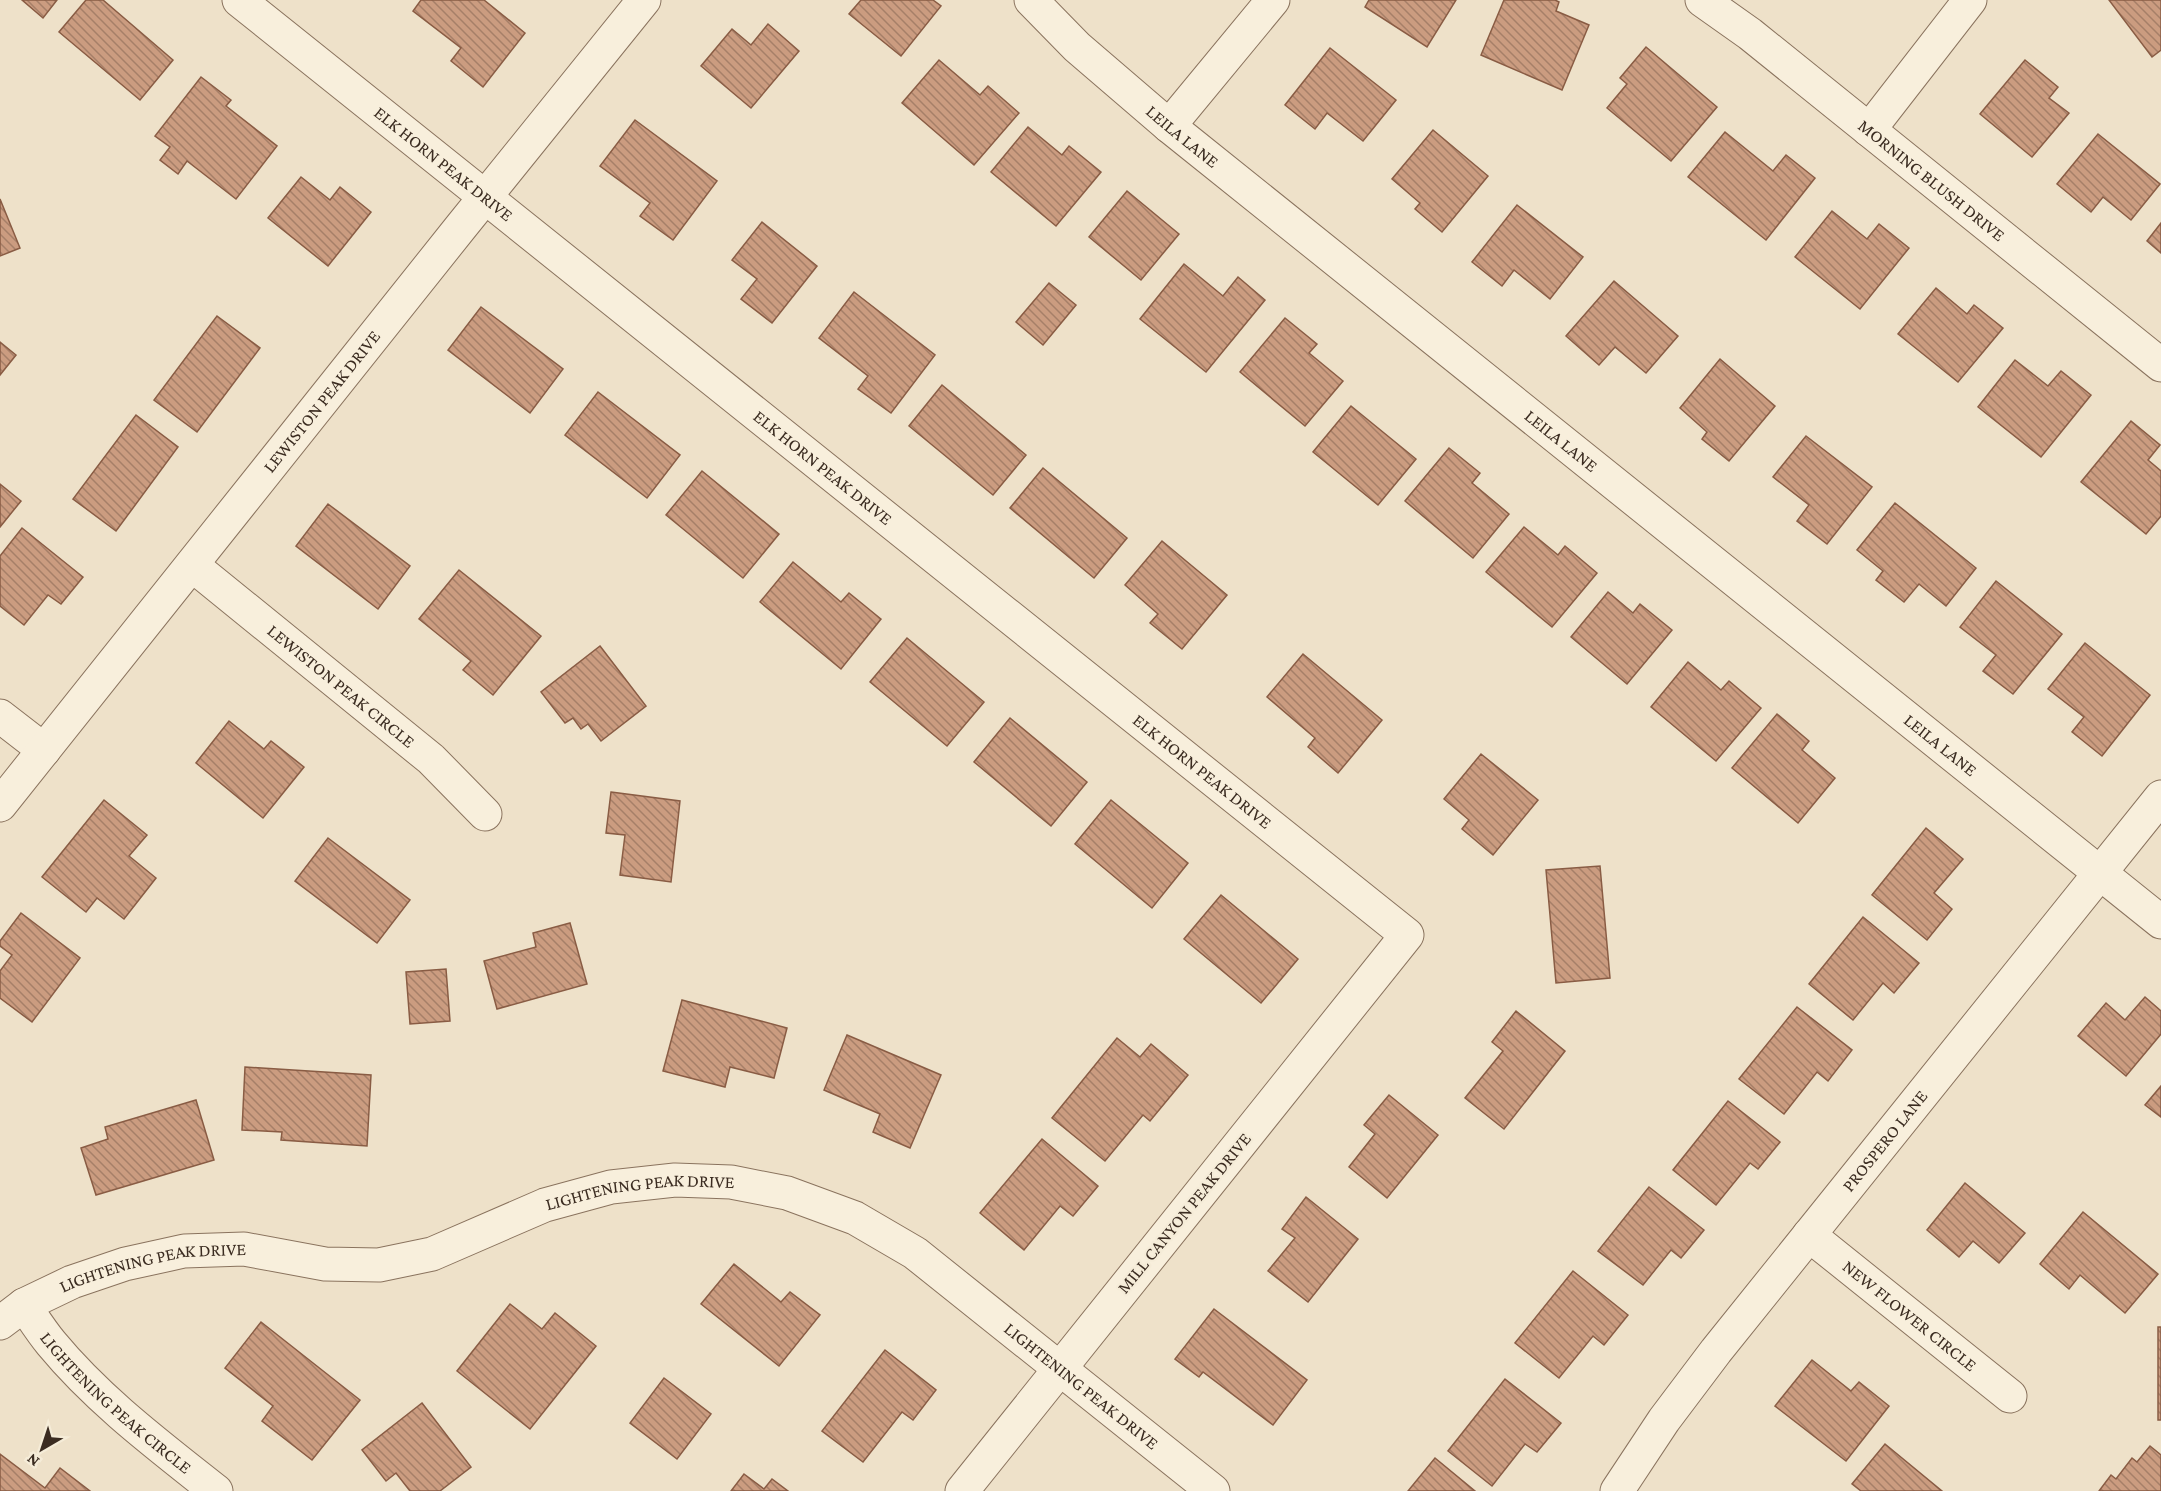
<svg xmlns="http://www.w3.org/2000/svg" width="2161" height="1491" font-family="'Crimson Pro',serif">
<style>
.building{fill:url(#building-back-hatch);stroke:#895c44;stroke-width:1.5}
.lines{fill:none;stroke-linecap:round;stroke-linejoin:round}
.minor-casing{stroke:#8a735e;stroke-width:35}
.minor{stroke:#f8efdc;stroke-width:33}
.labels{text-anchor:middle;stroke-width:4.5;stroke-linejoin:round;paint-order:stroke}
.street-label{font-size:18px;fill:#3b2c21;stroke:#f5ecd8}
</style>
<defs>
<pattern id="building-back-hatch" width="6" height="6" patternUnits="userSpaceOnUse" patternTransform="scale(1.5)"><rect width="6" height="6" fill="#cb9c80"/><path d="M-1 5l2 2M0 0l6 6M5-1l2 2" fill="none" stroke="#a67f68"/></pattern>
</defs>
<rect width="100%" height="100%" fill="#eee1c9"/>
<g class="building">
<polygon points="22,0 57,0 43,18"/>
<polygon points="86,0 103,0 173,60 140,100 59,32"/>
<polygon points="421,0 484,0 525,33 483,87 451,61 461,48 413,11"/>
<polygon points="861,0 933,0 941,6 901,56 849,14"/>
<polygon points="1369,0 1456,0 1427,47 1365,7"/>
<polygon points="1504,0 1555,0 1559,2 1556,11 1589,25 1562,90 1481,55"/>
<polygon points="2109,0 2161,0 2161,50 2152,57"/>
<polygon points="768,24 799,51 751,108 701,66 732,29 751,45"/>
<polygon points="1646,47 1717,107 1671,161 1607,108 1627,84 1620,78"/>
<polygon points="1330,48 1396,100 1363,141 1327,113 1315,129 1285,105"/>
<polygon points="939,60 980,95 988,86 1019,113 974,165 902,103"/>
<polygon points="2025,60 2058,87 2049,98 2069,113 2032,157 1980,114"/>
<polygon points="201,77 231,100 226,106 277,146 236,199 187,161 178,174 160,160 170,147 155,136"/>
<polygon points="635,120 717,181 673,240 640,216 650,203 600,166"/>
<polygon points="1028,127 1062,155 1069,146 1101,172 1056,226 991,172"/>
<polygon points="1433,130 1488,176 1442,232 1415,209 1420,203 1392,179"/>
<polygon points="1725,132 1773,171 1786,155 1815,178 1766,240 1688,177"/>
<polygon points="2098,134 2160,184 2131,220 2103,197 2091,212 2057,184"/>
<polygon points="301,177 330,200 340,187 371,212 328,266 268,218"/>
<polygon points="1127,191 1179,234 1141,280 1089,237"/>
<polygon points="0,199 20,248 0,256"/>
<polygon points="1517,205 1583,257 1550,299 1514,270 1502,286 1472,262"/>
<polygon points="1832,211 1867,239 1879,224 1909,248 1860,309 1795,257"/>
<polygon points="762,222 817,266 772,323 741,299 757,279 732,260"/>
<polygon points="2161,223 2161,253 2147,241"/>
<polygon points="1184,264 1223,296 1238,277 1265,300 1206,372 1140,319"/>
<polygon points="1614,281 1678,336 1646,373 1615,347 1599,365 1566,336"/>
<polygon points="1049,283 1076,305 1043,345 1016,322"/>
<polygon points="1936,288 1967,314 1974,305 2003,328 1958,382 1898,334"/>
<polygon points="854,292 935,355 891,413 858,389 868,376 819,338"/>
<polygon points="481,307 563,369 530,413 448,350"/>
<polygon points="217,316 260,348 197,432 154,400"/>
<polygon points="1285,318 1317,344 1309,353 1343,381 1305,426 1240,372"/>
<polygon points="0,342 16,355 0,375"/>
<polygon points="1720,359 1775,406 1729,461 1702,439 1707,432 1680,408"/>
<polygon points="2015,360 2048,386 2061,371 2091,395 2041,457 1978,407"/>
<polygon points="942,385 1026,455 993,495 909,426"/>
<polygon points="598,392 680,455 647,498 565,435"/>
<polygon points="1351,406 1416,459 1378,505 1313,452"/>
<polygon points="136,415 178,447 116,531 73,499"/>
<polygon points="2131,421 2160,445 2148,460 2161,471 2161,516 2146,534 2081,482"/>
<polygon points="1806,436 1872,487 1827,544 1797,521 1809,505 1773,477"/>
<polygon points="1449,448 1480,473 1472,483 1509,514 1473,558 1405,501"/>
<polygon points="1043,468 1127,538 1094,578 1010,508"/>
<polygon points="702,471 779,534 743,578 666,515"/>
<polygon points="0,484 21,501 0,527"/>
<polygon points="1895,503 1976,568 1946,606 1919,584 1904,602 1876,580 1883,571 1857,550"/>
<polygon points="328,504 410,566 378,609 296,546"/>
<polygon points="1524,527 1558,555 1565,546 1597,573 1552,627 1486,572"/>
<polygon points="22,528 83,577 61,604 48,595 24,625 0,606 0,556"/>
<polygon points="1162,541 1227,595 1182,649 1150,623 1158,614 1125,585"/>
<polygon points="793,562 841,602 849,593 881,619 841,669 760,602"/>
<polygon points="459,570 541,636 493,695 463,670 471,661 419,619"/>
<polygon points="1996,581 2062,634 2013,694 1983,671 1996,655 1960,627"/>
<polygon points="1608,592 1633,613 1640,604 1672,630 1627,684 1571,637"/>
<polygon points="907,638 984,702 947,746 870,682"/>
<polygon points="2085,643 2150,695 2102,756 2072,732 2084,717 2048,689"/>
<polygon points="600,646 646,706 601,741 588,724 581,729 573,718 565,723 541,692"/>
<polygon points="1303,654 1382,720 1338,773 1308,747 1315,738 1267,697"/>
<polygon points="1688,662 1721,690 1729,681 1761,708 1716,761 1651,707"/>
<polygon points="1777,714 1809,741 1802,750 1835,778 1798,823 1732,768"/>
<polygon points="1010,718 1087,782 1051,826 974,762"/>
<polygon points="229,721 264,749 271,741 304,767 263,818 196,763"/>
<polygon points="1481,754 1538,800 1493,855 1462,829 1469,820 1444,799"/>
<polygon points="611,792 680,801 671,882 620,875 625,835 606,833"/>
<polygon points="104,800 147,835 129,856 156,878 124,919 97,898 86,912 42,877"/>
<polygon points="1111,800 1188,863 1152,908 1075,844"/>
<polygon points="1926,828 1963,859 1934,893 1952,909 1927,940 1872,895"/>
<polygon points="328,838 410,900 377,943 295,881"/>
<polygon points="1600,866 1610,978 1556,983 1546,870"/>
<polygon points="1221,895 1298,959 1261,1003 1184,939"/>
<polygon points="21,913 80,958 32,1022 0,998 0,971 12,955 0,946 0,941"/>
<polygon points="1863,917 1919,963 1894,993 1883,983 1853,1020 1809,984"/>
<polygon points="570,923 587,984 497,1009 484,961 536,947 533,933"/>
<polygon points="446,969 450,1021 410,1024 406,972"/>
<polygon points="2145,997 2161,1011 2161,1034 2126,1076 2078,1036 2106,1003 2125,1020"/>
<polygon points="682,1000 787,1028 774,1078 730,1067 725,1087 663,1071"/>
<polygon points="1797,1007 1852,1050 1828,1081 1817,1072 1784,1114 1739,1079"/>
<polygon points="1516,1011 1565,1051 1504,1129 1465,1098 1503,1051 1492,1042"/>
<polygon points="847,1035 941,1075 910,1148 873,1132 880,1114 824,1090"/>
<polygon points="1117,1038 1140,1057 1151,1044 1188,1075 1150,1121 1143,1115 1105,1161 1052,1118"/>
<polygon points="245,1067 371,1075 367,1146 281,1140 282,1132 242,1130"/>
<polygon points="2161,1086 2161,1117 2145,1105"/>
<polygon points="1389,1095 1438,1135 1387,1198 1349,1167 1375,1134 1364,1125"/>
<polygon points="196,1100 214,1160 96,1195 81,1148 108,1139 105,1127"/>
<polygon points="1728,1101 1780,1142 1758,1169 1750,1163 1716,1205 1673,1170"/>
<polygon points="1042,1139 1098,1186 1073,1216 1060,1206 1024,1250 980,1213"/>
<polygon points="1965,1183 2025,1233 1999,1263 1973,1241 1959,1257 1927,1230"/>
<polygon points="1649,1187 1704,1230 1681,1258 1671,1250 1643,1285 1598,1251"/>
<polygon points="1306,1197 1358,1239 1308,1302 1268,1271 1295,1238 1282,1229"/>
<polygon points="2083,1212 2158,1274 2125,1313 2080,1275 2069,1289 2040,1264"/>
<polygon points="734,1264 781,1302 790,1292 820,1315 779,1366 701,1304"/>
<polygon points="1573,1271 1628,1315 1604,1345 1593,1336 1559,1378 1515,1343"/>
<polygon points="510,1304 542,1329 555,1313 596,1346 530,1429 457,1371"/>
<polygon points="1214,1309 1307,1380 1273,1425 1203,1372 1199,1377 1175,1359"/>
<polygon points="261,1322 360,1400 312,1460 262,1421 273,1406 225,1368"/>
<rect x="2158" y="1327" width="3" height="93"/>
<polygon points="885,1350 936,1390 913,1420 902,1412 863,1462 822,1431"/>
<polygon points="1812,1360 1851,1391 1859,1382 1889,1406 1846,1461 1775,1406"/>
<polygon points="664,1378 711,1414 677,1459 630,1423"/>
<polygon points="1505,1379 1561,1423 1537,1452 1525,1444 1492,1486 1448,1451"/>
<polygon points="422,1403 471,1467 440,1491 410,1491 396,1473 386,1481 362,1450"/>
<polygon points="1885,1444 1942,1491 1861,1491 1852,1484"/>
<polygon points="2150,1446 2161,1455 2161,1491 2099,1491 2111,1475 2116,1479 2132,1458 2137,1462"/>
<polygon points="0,1454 45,1488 60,1468 90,1491 0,1491"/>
<polygon points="1435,1458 1475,1491 1408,1491"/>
<polygon points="744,1474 764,1489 772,1479 788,1491 731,1491"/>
</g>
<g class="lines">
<g class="minor-casing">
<g id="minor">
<path id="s1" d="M239 0 1407 935 962 1491"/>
<path id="s2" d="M1031 0 1077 47 1169 126 2161 922"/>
<path id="s3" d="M1702 0 1750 34 2161 365"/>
<polyline points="1169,126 1273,0"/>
<polyline points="1869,130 1970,0"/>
<path id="s4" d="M192 565 431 759 485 814"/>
<polyline points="0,716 44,750"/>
<path id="s5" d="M0 805 460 228 644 0"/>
<path id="s6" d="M1809 1235 2010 1396"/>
<path id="s7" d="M24 1305C33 1318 41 1331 51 1343 98 1400 158 1445 216 1491"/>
<path id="s8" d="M0 1323 24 1305 72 1282 125 1264 184 1251 244 1249 325 1264 379 1265 432 1254 545 1205 611 1187 675 1180 731 1182 787 1193 855 1218 915 1253 1213 1491"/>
<path id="s9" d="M1617 1491 1664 1420 1716 1351 2161 797"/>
</g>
</g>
<use href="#minor" class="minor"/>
</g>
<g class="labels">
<g class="street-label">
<text dy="6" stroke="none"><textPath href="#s2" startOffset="204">LEILA LANE</textPath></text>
<text dy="6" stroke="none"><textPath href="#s1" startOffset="262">ELK HORN PEAK DRIVE</textPath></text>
<text dy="6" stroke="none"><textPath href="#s3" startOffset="292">MORNING BLUSH DRIVE</textPath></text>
<text dy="6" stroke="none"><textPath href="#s5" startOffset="516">LEWISTON PEAK DRIVE</textPath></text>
<text dy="6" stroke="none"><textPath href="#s2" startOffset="690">LEILA LANE</textPath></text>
<text dy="6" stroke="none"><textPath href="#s1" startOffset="748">ELK HORN PEAK DRIVE</textPath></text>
<text dy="6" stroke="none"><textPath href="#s4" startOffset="192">LEWISTON PEAK CIRCLE</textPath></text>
<text dy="6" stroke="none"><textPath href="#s2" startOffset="1176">LEILA LANE</textPath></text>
<text dy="6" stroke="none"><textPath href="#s1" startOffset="1234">ELK HORN PEAK DRIVE</textPath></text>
<text dy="6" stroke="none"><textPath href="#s9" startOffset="441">PROSPERO LANE</textPath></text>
<text dy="6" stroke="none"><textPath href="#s8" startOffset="670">LIGHTENING PEAK DRIVE</textPath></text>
<text transform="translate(1184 1213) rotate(-51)" y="6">MILL CANYON PEAK DRIVE</text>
<text dy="6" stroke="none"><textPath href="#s8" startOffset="166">LIGHTENING PEAK DRIVE</textPath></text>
<text dy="6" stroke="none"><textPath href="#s6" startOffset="129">NEW FLOWER CIRCLE</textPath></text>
<text dy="6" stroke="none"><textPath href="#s8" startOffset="1174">LIGHTENING PEAK DRIVE</textPath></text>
<text dy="6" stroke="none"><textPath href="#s7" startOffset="135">LIGHTENING PEAK CIRCLE</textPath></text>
</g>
</g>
<g transform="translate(42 1449) rotate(219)" stroke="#f5ecd8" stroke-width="4.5" paint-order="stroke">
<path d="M0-4.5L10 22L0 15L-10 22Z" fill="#3b2c21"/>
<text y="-9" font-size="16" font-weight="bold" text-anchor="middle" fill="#3b2c21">N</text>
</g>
</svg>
